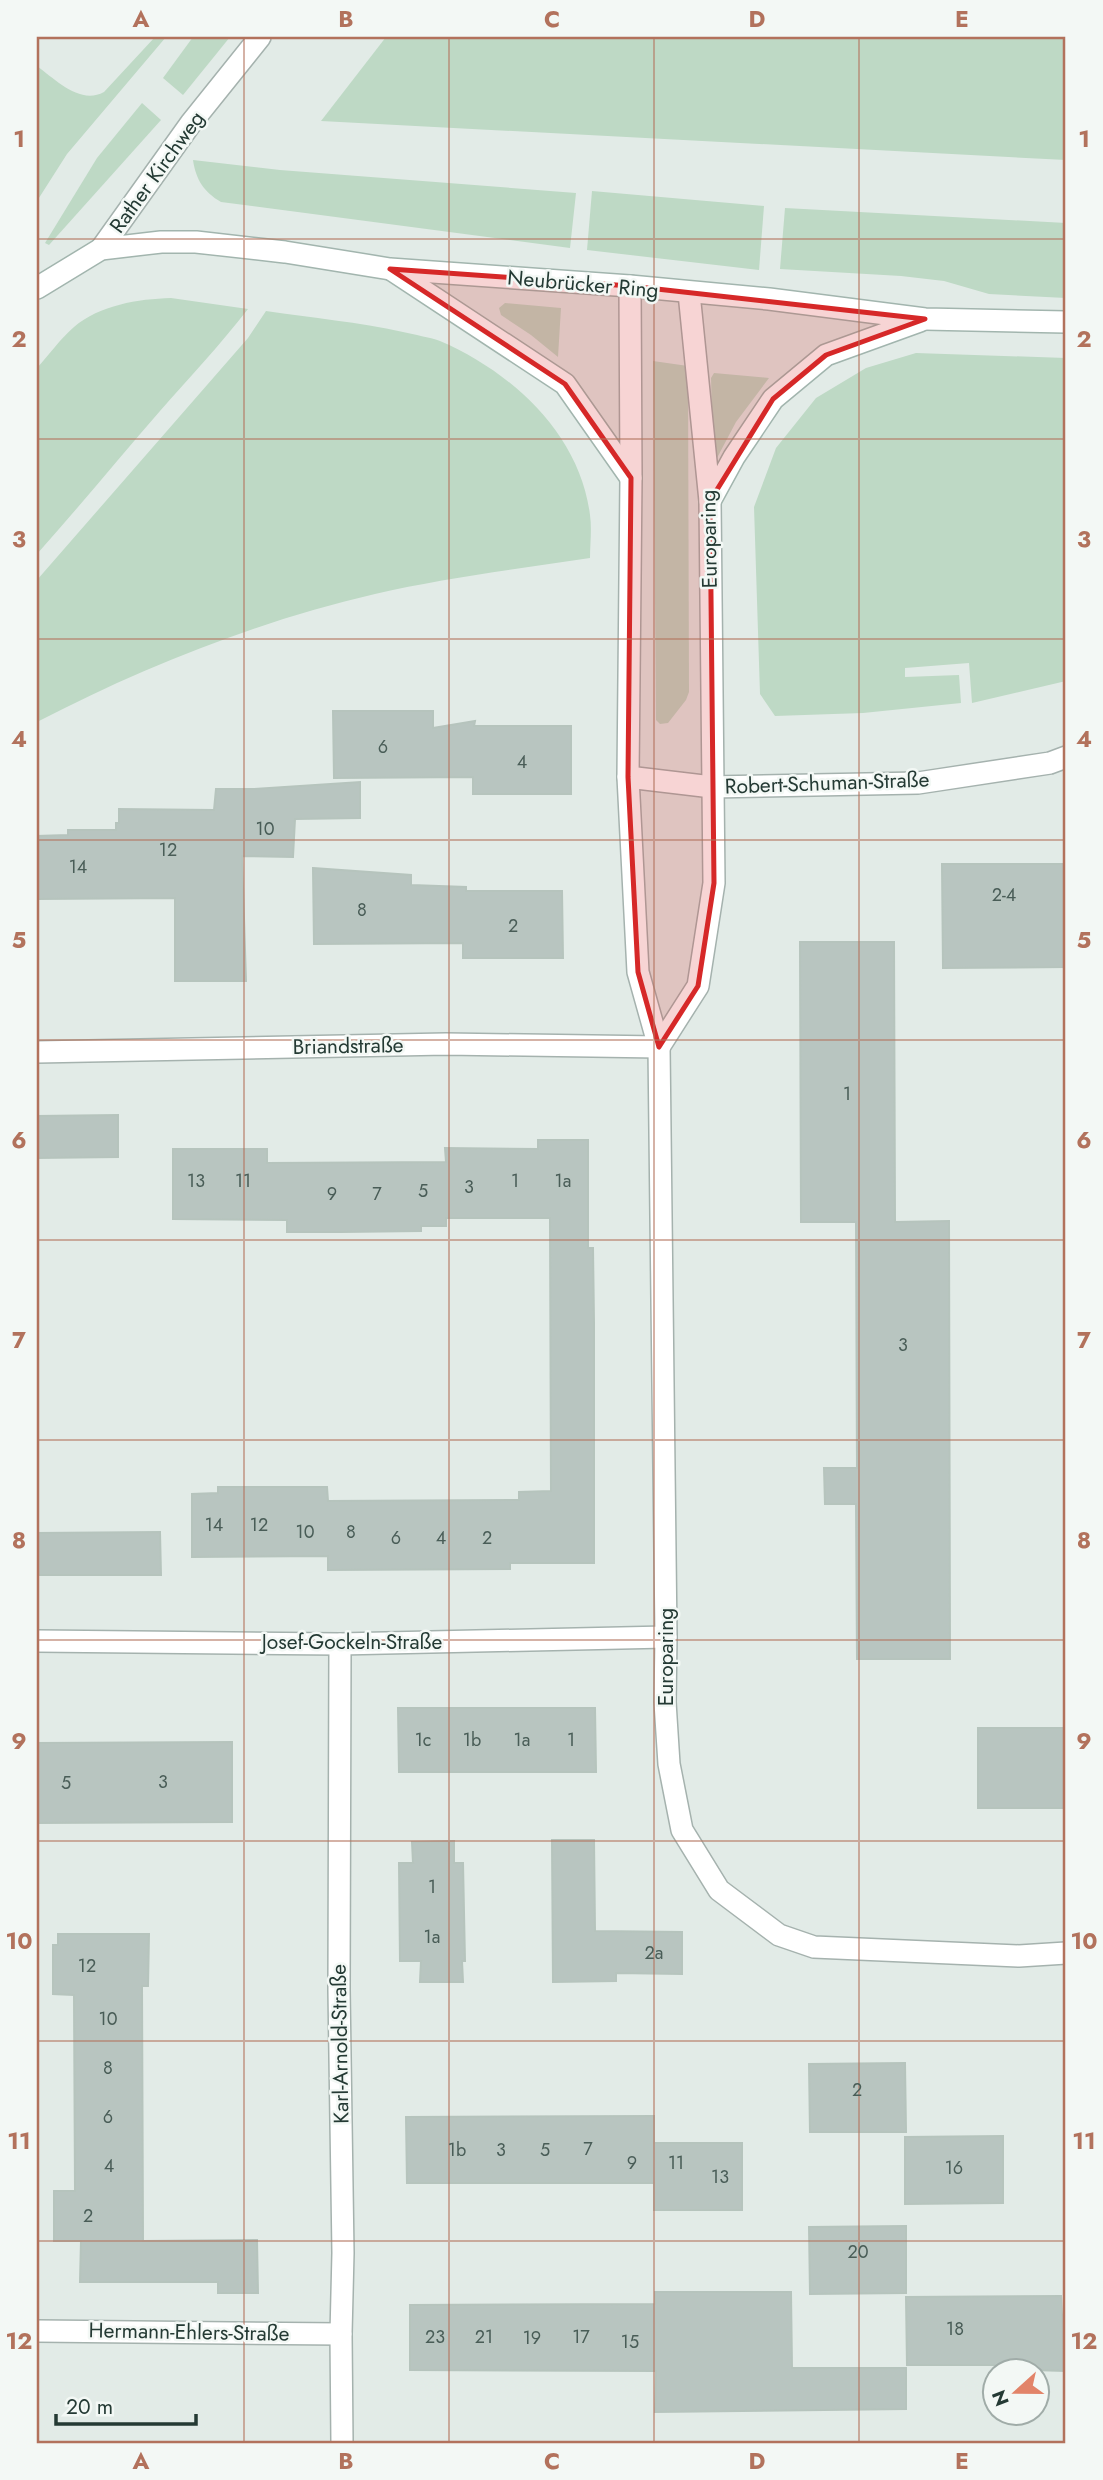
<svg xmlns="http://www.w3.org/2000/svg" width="1103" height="2480" font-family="Jost,sans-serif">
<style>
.green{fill:#bed9c5}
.building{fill:#b8c5c0;stroke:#b6c4bd;stroke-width:2}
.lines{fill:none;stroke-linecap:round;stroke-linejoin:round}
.minor-casing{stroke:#a5b2ae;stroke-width:24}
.secondary-casing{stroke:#a2b5ae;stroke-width:24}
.minor{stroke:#fff;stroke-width:21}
.secondary{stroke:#fff;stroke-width:21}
.marked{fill:#d62828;fill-opacity:0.2;stroke:#d62828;stroke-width:5;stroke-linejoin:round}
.grid{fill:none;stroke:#b2725c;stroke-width:2;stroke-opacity:0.55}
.labels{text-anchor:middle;stroke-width:5;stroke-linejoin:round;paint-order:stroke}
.number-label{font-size:18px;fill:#495d57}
.street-label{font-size:21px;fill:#243a34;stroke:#f3f8f5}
.neatline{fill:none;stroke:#b2725c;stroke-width:2.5}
.grid-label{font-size:23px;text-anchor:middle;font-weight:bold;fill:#b2725c}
</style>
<rect width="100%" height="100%" fill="#e2ebe7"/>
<g class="green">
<path d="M155 37H166L67 154 37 201V66C56 80 80 105 104 92Z"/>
<polygon points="193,37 230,37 183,95 163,78"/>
<polygon points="386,37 1066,37 1066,160 321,121"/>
<polygon points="142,103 161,120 49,245 45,243 97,158"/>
<path d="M193 160 280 170 576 193 570 248 221 202C204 192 196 180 193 160Z"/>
<polygon points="592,191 764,206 759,270 587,250"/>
<polygon points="785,208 1066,223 1066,298 989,294 944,281 901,276 780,269"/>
<path d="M171 298 248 309C220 345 190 377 160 411 119 458 79 507 37 554V368C49 355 60 339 74 327 100 305 138 299 171 298Z"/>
<polygon points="505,303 561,308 558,357 531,335 501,315 499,308"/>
<path d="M266 311C312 318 359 322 403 332 415 335 429 337 440 341 512 372 580 434 590 515 592 529 590 544 590 558 518 569 445 578 375 594 258 621 143 667 37 722V580L248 338Z"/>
<polygon points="916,353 1066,358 1066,681 972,703 969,663 905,668 905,677 959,675 961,703 863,713 775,716 760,694 754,507 776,448 816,398 866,368"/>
<polygon points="653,361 688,366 689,692 686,700 668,723 660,724 656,720"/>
<polygon points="714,373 769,378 736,422 717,458 713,453 711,378"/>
</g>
<g class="building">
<polygon points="333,711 433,711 433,728 475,721 474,726 571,726 571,794 473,794 473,777 334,778"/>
<polygon points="360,782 360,818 295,819 293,857 242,856 246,981 175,981 175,898 37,899 37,836 68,835 68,830 116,830 116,823 119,823 119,809 214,810 216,789 253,789"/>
<polygon points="942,864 1066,864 1066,967 943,968"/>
<polygon points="313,868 411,875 411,885 466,887 466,891 562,891 563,958 463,958 463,943 314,944"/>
<polygon points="800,942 894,942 895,1222 949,1221 950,1659 857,1659 856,1504 825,1504 824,1468 857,1468 856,1222 801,1222"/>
<polygon points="118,1115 118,1157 37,1158 37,1116"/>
<polygon points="538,1140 588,1140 588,1248 593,1248 594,1322 594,1563 510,1563 510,1569 328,1570 328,1556 192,1557 192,1494 218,1493 218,1487 327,1487 328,1501 519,1500 519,1492 551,1491 550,1218 446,1218 446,1226 421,1226 421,1231 341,1232 287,1232 287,1220 173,1219 173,1149 267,1149 267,1163 446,1162 445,1148 538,1149"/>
<polygon points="160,1532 161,1575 37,1575 37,1533"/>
<polygon points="398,1708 595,1708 596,1772 399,1772"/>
<rect x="978" y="1728" width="88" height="80"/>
<polygon points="232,1742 232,1822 37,1823 37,1743"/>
<polygon points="552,1840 594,1840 595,1931 682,1932 682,1974 616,1973 616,1981 553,1982"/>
<polygon points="454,1841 454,1863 463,1863 465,1961 462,1961 463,1982 420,1982 421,1961 400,1961 399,1863 413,1863 412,1842"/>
<polygon points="58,1934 149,1934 148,1986 142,1986 143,2241 257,2240 258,2293 218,2293 218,2282 80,2282 81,2241 54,2241 54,2191 75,2191 74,1995 53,1994 53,1945 58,1945"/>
<polygon points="905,2063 906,2132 810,2132 809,2064"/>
<polygon points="654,2116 654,2143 742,2143 742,2210 654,2210 654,2183 407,2183 406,2117"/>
<polygon points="1003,2136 1003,2203 905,2204 905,2137"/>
<polygon points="906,2226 906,2293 810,2294 809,2227"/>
<polygon points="655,2292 791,2292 792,2368 906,2368 906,2409 655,2412 656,2371 410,2370 410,2305 655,2304"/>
<polygon points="1061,2296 1065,2371 1001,2369 1001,2365 907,2365 906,2297"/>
</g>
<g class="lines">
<g class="minor-casing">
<g id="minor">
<polyline points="101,249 191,123 260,37"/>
<polyline points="630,286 631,478 628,777 638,972 659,1047 666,1637 665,1702 669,1764 682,1830 719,1890 779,1935 814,1947 1019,1956 1066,1953"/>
<polyline points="628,777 712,787 918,783 1050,763 1066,757"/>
<polyline points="659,1047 698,986 714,883 710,501 689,293"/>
<polyline points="37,1052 446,1044 659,1047"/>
<polyline points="37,1641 340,1644 666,1637"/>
<polyline points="340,1644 339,1990 343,2253 341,2334 342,2443"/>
<polyline points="37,2331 341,2334"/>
</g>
</g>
<g class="secondary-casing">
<g id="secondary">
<polyline points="392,270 565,384 631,478"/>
<polyline points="37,288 101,249 161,242 196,242 285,252 390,269 630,286 769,299 925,319 1066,322"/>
<polyline points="710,501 734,457 773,399 826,355 920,321"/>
</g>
</g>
<use href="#minor" class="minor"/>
<use href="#secondary" class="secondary"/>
</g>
<path class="marked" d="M390 269 630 286 925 319 826 355 773 399 710 501 714 883 698 986 659 1047 638 972 628 777 631 478 565 384Z"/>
<path class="grid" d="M244 37V2443M449 37V2443M654 37V2443M859 37V2443M37 239H1066M37 439H1066M37 639H1066M37 840H1066M37 1040H1066M37 1240H1066M37 1440H1066M37 1640H1066M37 1841H1066M37 2041H1066M37 2241H1066"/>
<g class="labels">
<g class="number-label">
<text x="383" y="753">6</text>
<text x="522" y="768">4</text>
<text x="265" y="835">10</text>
<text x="168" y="856">12</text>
<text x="78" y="873">14</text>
<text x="1004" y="901">2-4</text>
<text x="362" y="916">8</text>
<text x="513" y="932">2</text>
<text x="847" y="1100">1</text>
<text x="196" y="1187">13</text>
<text x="243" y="1187">11</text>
<text x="515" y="1187">1</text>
<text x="563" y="1187">1a</text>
<text x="469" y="1193">3</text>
<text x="423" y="1197">5</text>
<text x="332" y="1200">9</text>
<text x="377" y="1200">7</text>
<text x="903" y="1351">3</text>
<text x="214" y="1531">14</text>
<text x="259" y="1531">12</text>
<text x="305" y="1538">10</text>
<text x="351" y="1538">8</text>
<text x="396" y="1544">6</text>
<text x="441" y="1544">4</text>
<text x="487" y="1544">2</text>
<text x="423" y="1746">1c</text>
<text x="472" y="1746">1b</text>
<text x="522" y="1746">1a</text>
<text x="571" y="1746">1</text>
<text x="163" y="1788">3</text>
<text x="66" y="1789">5</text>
<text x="432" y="1893">1</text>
<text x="432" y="1943">1a</text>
<text x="654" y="1959">2a</text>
<text x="87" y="1972">12</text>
<text x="108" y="2025">10</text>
<text x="108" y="2074">8</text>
<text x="857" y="2096">2</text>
<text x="108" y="2123">6</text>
<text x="588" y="2155">7</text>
<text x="457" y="2156">1b</text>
<text x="501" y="2156">3</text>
<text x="545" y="2156">5</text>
<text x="632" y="2169">9</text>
<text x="676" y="2169">11</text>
<text x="109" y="2172">4</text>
<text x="954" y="2174">16</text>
<text x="720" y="2183">13</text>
<text x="88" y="2222">2</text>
<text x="858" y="2258">20</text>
<text x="955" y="2335">18</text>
<text x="435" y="2343">23</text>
<text x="484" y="2343">21</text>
<text x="581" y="2343">17</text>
<text x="532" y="2344">19</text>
<text x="630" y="2348">15</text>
</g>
<g class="street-label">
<text transform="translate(157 172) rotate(-54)" y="7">Rather Kirchweg</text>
<text transform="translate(583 284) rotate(5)" y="7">Neubrücker Ring</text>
<text transform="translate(709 539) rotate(-91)" y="7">Europaring</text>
<text transform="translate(827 783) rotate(-2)" y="7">Robert-Schuman-Straße</text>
<text transform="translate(348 1046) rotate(-1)" y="7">Briandstraße</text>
<text x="352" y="1649">Josef-Gockeln-Straße</text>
<text transform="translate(666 1657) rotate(-90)" y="7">Europaring</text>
<text transform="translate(340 2044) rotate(-91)" y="7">Karl-Arnold-Straße</text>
<text transform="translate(189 2332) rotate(1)" y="7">Hermann-Ehlers-Straße</text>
</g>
</g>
<rect width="1103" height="2480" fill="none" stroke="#f3f8f5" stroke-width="77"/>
<g transform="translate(1016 2392) rotate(249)"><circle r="33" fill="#f3f8f5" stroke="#a0aca8" stroke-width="2"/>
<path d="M0-5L12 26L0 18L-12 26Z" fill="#e28469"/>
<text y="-10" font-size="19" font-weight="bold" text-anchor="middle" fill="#243a34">N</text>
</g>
<path d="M56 2414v10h140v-10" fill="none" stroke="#243a34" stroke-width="3.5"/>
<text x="66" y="2414" font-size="21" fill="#243a34" stroke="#f3f8f5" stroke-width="5" paint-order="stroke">20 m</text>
<rect x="38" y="38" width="1026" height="2404" class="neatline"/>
<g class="grid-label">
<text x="141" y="27">A</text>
<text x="346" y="27">B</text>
<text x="552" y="27">C</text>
<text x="757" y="27">D</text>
<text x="962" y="27">E</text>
<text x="19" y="147">1</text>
<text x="1084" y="147">1</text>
<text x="19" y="347">2</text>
<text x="1084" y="347">2</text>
<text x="19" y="547">3</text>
<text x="1084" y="547">3</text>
<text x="19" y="747">4</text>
<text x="1084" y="747">4</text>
<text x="19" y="948">5</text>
<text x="1084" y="948">5</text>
<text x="19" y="1148">6</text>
<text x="1084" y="1148">6</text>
<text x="19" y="1348">7</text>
<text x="1084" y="1348">7</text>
<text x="19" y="1548">8</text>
<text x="1084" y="1548">8</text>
<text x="19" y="1749">9</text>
<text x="1084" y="1749">9</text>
<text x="19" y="1949">10</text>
<text x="1084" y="1949">10</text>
<text x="19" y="2149">11</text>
<text x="1084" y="2149">11</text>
<text x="19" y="2349">12</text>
<text x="1084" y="2349">12</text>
<text x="141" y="2469">A</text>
<text x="346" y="2469">B</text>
<text x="552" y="2469">C</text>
<text x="757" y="2469">D</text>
<text x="962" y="2469">E</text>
</g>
</svg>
